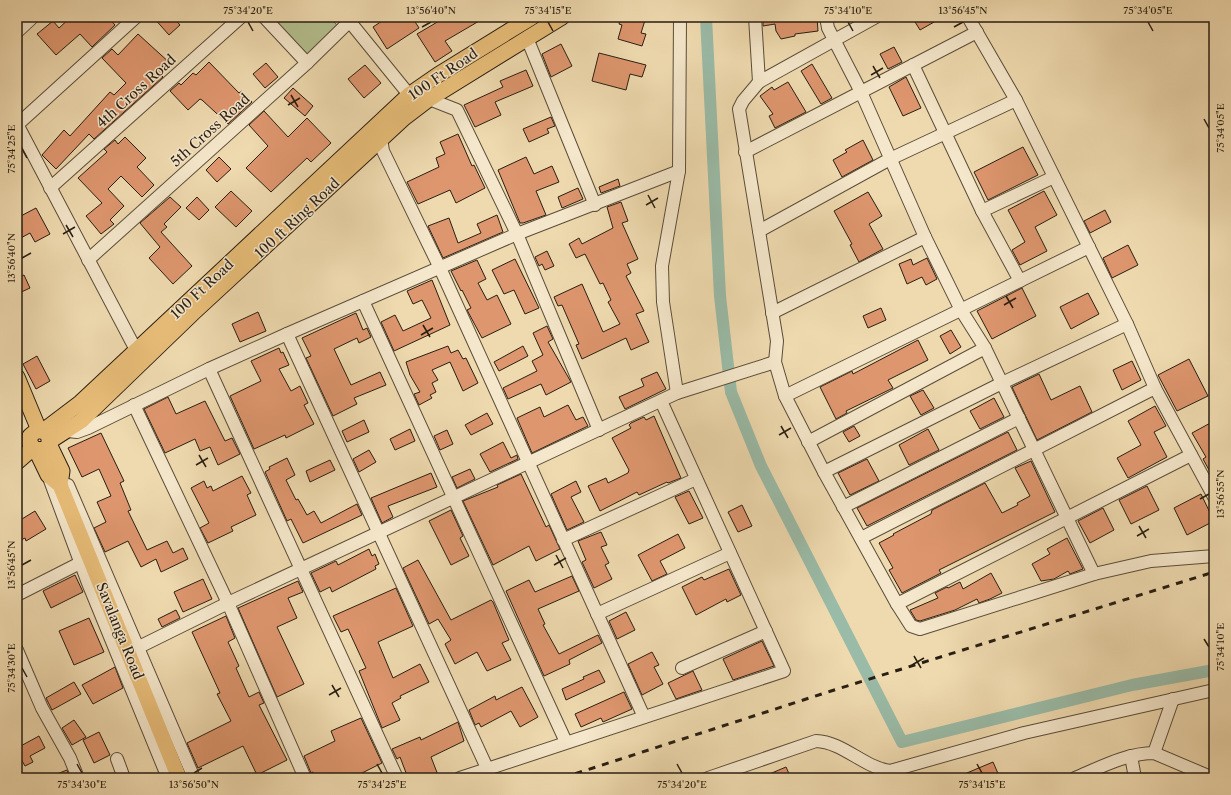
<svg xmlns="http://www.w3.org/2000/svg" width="1231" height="795" font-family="'Libre Caslon Text',serif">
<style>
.green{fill:#b4c18f;stroke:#6e7050}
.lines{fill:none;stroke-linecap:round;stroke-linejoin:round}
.canal{stroke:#9abba7;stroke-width:12}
.building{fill:#de966e;stroke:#281e12}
.minor-casing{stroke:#5a4d39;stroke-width:14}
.major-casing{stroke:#281e12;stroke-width:17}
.minor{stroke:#f5e7cb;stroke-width:12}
.major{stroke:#e8bd78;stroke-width:15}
.rail{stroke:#281e12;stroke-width:3;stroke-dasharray:7 7;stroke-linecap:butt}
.ticks{fill:none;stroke:#281e12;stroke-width:1.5}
.labels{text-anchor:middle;stroke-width:3;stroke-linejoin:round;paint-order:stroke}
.street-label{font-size:14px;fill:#281e12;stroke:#f5e7cb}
.neatline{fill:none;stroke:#281e12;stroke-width:1.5}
.ticks-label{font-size:10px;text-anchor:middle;fill:#281e12}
</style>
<rect width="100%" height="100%" fill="#efdaaf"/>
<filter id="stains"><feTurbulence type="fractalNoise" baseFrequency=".005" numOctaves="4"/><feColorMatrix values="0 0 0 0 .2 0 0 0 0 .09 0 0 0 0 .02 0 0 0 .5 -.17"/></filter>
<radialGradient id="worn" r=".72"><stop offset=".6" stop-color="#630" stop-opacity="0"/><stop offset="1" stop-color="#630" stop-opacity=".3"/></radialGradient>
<polygon class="green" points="272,17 330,17 340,29 311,61"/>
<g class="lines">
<polyline class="canal" points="706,17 720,296 731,392 761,466 902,742 1132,685 1214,670"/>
</g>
<g class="building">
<polygon points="71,17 89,17 93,22 99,17 108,17 115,25 92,47 80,34 56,55 37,34 53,21 59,28"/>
<polygon points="153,17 173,17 180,25 169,35"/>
<polygon points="388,17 412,17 419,28 387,49 373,27"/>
<polygon points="436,17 486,17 445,41 452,51 435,62 417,34 439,21"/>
<polygon points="621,17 646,17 641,33 646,34 642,46 618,39 622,25 619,24"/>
<polygon points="763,17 817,17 818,31 795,34 795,36 781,39 776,31 775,24 763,26"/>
<polygon points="912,17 943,17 920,30"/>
<polygon points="138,34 171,64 160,74 163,77 94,139 89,134 56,169 42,155 64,130 70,136 110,92 114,95 126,83 102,58 112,49 118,55"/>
<polygon points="561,44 572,66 551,77 542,54"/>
<polygon points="894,47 902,62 888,69 880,54"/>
<polygon points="599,53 646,65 642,77 630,74 626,90 592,81"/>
<polygon points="209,62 239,93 242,91 252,102 228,124 202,100 200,99 188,110 170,91 179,83 181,85 193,73 196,75"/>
<polygon points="266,63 278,77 265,88 253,74"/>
<polygon points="812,64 832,98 821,104 801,71"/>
<polygon points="365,65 381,83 364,98 348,79"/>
<polygon points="526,70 533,86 495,102 501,115 475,127 464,105 503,87 500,81"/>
<polygon points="906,77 921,108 903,116 889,87"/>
<polygon points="788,82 806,112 775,128 769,116 773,114 760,96 772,87 774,90"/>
<polygon points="293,88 313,106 305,116 284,98"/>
<polygon points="264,111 288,137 307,118 331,143 311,162 307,158 271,192 246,168 268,146 249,125"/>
<polygon points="551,117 555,126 547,129 549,133 529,142 523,129"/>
<polygon points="458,134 472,166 474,165 485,188 456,203 450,190 418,204 407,182 439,167 436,158 445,154 440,142"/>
<polygon points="125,137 146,158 137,167 154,185 142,197 121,176 108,189 124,206 110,220 114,224 101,234 86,216 102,203 78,178 107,152 104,149 115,140 118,144"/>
<polygon points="863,140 873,160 842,177 833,160 847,152 845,150"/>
<polygon points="1023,147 1038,175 988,200 974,172"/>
<polygon points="219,157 231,169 217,182 206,170"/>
<polygon points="526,157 534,174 552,166 559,182 536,191 546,215 523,223 520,223 498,170"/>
<polygon points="618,179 620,186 601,193 599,187"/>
<polygon points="578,188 583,199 562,208 558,197"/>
<polygon points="231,191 252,211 236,227 215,207"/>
<polygon points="1044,191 1057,215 1035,227 1047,251 1020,265 1012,250 1025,242 1008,210"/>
<polygon points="868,192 882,216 869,224 883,249 859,262 850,245 852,244 834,211"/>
<polygon points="170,197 181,207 164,224 167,227 161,232 192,266 173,284 149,258 160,247 140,223"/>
<polygon points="197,197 209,210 199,220 186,208"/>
<polygon points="621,202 628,221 622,223 638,259 627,264 631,273 626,276 644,311 636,314 649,342 631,350 626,338 582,359 576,345 579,344 562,305 558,306 554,297 582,284 603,332 620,324 608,302 611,300 603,283 600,284 585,254 576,258 569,244 579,238 582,244 613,228 607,207"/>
<polygon points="36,208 50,234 35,242 30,233 17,240 17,218"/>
<polygon points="1105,210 1111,222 1090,233 1084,221"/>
<polygon points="497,215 503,232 443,258 428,226 449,218 458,243 481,233 477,224"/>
<polygon points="1128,245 1138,265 1112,278 1103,258"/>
<polygon points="547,251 554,266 545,270 542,264 539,266 535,257"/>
<polygon points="927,258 937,279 926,285 922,277 907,284 899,264 911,259 913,265"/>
<polygon points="515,259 539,308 525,314 514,290 504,294 492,270"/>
<polygon points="477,260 486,279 478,283 487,300 497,295 511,324 482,338 467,310 471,308 462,290 461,291 451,271"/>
<polygon points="24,275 30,288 17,294 17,278"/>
<polygon points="432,280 450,325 394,351 381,322 395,315 403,331 431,318 422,300 413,304 407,291"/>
<polygon points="1022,288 1036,316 992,339 977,311"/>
<polygon points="1088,293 1099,314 1071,329 1060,307"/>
<polygon points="881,308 886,320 868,328 863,316"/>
<polygon points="258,312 266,331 240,342 232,324"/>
<polygon points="356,313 363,330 367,328 371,337 359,343 357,338 334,349 351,385 380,372 386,385 354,398 357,404 333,416 306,358 311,356 302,338"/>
<polygon points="547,326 553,339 548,342 571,382 546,395 541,384 508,399 503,388 537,371 532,361 543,355 533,333"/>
<polygon points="951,330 961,347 950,354 940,336"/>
<polygon points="918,340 928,360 888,380 893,388 846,411 847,413 836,419 820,387 852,371 853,374"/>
<polygon points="448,346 451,353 458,350 463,359 466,358 478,383 463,391 450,362 432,370 438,380 432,383 436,392 430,395 432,398 419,405 414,394 420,392 410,375 406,362"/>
<polygon points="523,346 528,356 499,371 494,362"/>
<polygon points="279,348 281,353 283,352 289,365 279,369 291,391 300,386 308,403 304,405 314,424 286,438 285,435 254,449 230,396 261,381 251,361"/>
<polygon points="37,356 50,381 36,389 23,364"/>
<polygon points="1189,359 1208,396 1177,411 1158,375"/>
<polygon points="1132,361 1141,380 1122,390 1113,370"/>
<polygon points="657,372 666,389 625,409 619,397 644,386 641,379"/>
<polygon points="1039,374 1051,400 1080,386 1092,412 1037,440 1012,387"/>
<polygon points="923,390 934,408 921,415 910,396"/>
<polygon points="168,397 176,414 205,401 225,441 232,438 240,454 218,465 210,447 200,451 195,439 165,453 144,409"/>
<polygon points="994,398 1004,417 980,429 970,411"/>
<polygon points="568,405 576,420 583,417 588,426 532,453 517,418 540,407 544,417"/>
<polygon points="1155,406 1166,426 1154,432 1167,457 1128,478 1117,458 1141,445 1128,421"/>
<polygon points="487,413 493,424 471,435 465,425"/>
<polygon points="654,416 681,478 668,483 667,482 639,495 637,492 600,511 588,486 606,478 608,483 628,473 629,470 612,438 631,428 629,425 631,423 644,417 646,420"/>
<polygon points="364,420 369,432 347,442 342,431"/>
<polygon points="1214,421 1214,479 1203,459 1206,457 1192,433"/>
<polygon points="854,426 860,436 849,442 843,432"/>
<polygon points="410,429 415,441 395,450 390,439"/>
<polygon points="928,429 939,450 909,465 899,445"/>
<polygon points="447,430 453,444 440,450 434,436"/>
<polygon points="1008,432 1017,450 867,526 857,508"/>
<polygon points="101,433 124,481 120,483 131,510 128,511 147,550 167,541 173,553 183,548 188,559 161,572 156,559 141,567 128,541 105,552 94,528 106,522 97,502 111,496 99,469 82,477 68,448"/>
<polygon points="503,442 511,458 517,455 518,459 490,472 480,454"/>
<polygon points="369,450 376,462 359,472 353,459"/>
<polygon points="287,458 295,475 286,480 296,500 298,499 307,515 314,511 321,523 357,504 362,515 303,543 291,519 287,521 265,472 270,469 269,467"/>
<polygon points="867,459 879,481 850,495 838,473"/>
<polygon points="330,460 335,470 310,482 306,471"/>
<polygon points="1031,461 1055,512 939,570 941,573 902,593 889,570 893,568 879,543 894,535 893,534 931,514 932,510 985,483 1002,513 1018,505 1017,503 1030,496 1015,468"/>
<polygon points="470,469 475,479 457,488 452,477"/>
<polygon points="431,473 437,487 388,506 393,517 382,523 371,498"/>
<polygon points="521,474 546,527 549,525 560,549 536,561 529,546 493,565 463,501 498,487 497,485"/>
<polygon points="242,476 251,493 247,495 256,515 231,527 233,531 208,543 200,528 209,523 191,488 204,481 207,488 211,486 213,491"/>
<polygon points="576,481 581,492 571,497 584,522 567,530 551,494"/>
<polygon points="1147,486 1159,510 1131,524 1119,500"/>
<polygon points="689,491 703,518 689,524 675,497"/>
<polygon points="1201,494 1214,521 1187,535 1174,508"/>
<polygon points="742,505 752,526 738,532 728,512"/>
<polygon points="1103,508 1114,530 1090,543 1078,521"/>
<polygon points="451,510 463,536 460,538 469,556 451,565 429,521"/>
<polygon points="35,511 46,529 26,541 25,538 17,542 17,522"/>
<polygon points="601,532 607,545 601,547 609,563 605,565 612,579 594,588 582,562 586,560 578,541"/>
<polygon points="678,534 685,548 660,561 667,574 652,581 638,555"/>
<polygon points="1067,538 1083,569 1070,574 1068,571 1054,579 1041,581 1032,564 1050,554 1047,549"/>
<polygon points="369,549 372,556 375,554 379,564 375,566 376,569 332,592 330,587 320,592 311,573 336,561 338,565"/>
<polygon points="418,560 451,620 491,600 493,602 509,640 502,643 511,660 487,671 477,652 455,664 445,644 451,640 438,619 429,624 403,568"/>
<polygon points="729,569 741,595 727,602 726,599 696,615 682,587 702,577 704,580"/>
<polygon points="991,573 1002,593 990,599 979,603 977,599 955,610 920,621 916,620 910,610 938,598 935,593 947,587 948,588 960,582 963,589"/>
<polygon points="75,575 83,592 51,608 43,591"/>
<polygon points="572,576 579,591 538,609 545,624 543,625 559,654 598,635 602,643 569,660 570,664 544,676 506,591 529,580 535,592"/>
<polygon points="203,579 212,599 183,612 174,592"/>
<polygon points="298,581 303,592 288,598 297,618 277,627 304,684 277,697 238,608"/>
<polygon points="396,588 413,626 378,642 393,678 420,664 429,682 400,696 401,698 392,703 400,720 382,728 359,671 366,668 348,629 341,632 333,616"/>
<polygon points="176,610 180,618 162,627 158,619"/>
<polygon points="626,612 635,630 617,639 609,621"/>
<polygon points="226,616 235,638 228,642 239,666 236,668 249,697 259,692 264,703 259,705 287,760 257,775 243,746 198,768 187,743 231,721 217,694 220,693 192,632"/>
<polygon points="89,618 104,652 74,665 59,631"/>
<polygon points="762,641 774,666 733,680 723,659"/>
<polygon points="652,652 659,665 654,667 663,684 642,695 628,664"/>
<polygon points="115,667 123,688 93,704 82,685"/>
<polygon points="599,670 605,682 566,700 562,689 584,679 583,677"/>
<polygon points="693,671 702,690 676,699 668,683"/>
<polygon points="74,682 81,694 52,710 46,698"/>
<polygon points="522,687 538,717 520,727 511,711 481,727 479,723 475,725 469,710 495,696 496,700"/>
<polygon points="624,692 632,709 603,722 601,718 581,727 575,714"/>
<polygon points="361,718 382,763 352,778 316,778 313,772 311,773 304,756 335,741 331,731"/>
<polygon points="74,720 86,737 72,745 62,728"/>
<polygon points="458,722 464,741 431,757 438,775 430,778 408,778 400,757 397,759 392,749 420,737 421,740"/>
<polygon points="99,732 110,755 94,763 83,740"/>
<polygon points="39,736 45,748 30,756 33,762 25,766 17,752 17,748"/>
<polygon points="993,762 1000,778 955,778"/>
<polygon points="786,767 791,778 760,778"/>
<polygon points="67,770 70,778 49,778 49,777"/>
</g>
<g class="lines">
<g class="minor-casing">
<g id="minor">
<polyline points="264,17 307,63"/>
<polyline points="346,17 415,102"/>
<polyline points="755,17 759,82 876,17"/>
<polyline points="826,17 828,28 861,92 925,237 961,310 985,348 1094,574"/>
<polyline points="968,17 1016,100 1127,324 1155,388 1214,497"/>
<polyline points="17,32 33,17"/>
<polyline points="527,38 595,205"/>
<polyline points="913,65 982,211 1020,281"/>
<polyline points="759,82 743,101 739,109 777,341 775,362 785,396 824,472 897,604 911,626 920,629 1094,574 1151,561 1214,556"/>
<polyline points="425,94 429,99 457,110 517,234 599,430"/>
<polyline points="17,124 136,350"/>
<polyline points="17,125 136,17"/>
<polyline points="381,139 383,151 440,268 644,717"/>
<polyline points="745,152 977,32"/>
<polyline points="50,188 241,17"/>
<polyline points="982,211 1054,177"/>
<polyline points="759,231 890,159 1016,100"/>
<polyline points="88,260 307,63 354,17"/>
<polyline points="363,301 566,742"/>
<polyline points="772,313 925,237"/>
<polyline points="287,334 487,768"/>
<polyline points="209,369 397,778"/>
<polyline points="677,393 663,302 662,266 679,171"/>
<polyline points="785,396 1089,247"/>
<polyline points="134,405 228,603 305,778"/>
<polyline points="68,431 77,432 88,428 209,369 287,334 517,234 679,171 680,17"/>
<polyline points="808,442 985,348"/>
<polyline points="824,472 1002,383 1127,324"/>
<polyline points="48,475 88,583 168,778"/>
<polyline points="68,485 194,778"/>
<polyline points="843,507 1019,418"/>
<polyline points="861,538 1155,388"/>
<polyline points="563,540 696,479"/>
<polyline points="17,595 80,563"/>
<polyline points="897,604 1191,455"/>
<polyline points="597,614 730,553"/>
<polyline points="137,648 228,603 677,393 775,362"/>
<polyline points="17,650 42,708 70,758 78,778"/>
<polyline points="682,668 766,631"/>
<polyline points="1154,753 1173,699"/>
<polyline points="1131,756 1135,778"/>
<polyline points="117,759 124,778"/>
<polyline points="460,778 784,671 661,401"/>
<path d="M708 778 816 741C843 742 863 767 890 771L1024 733 1214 690"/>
<path d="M1075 778C1099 768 1127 753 1154 753L1213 778"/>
</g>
</g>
<g class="major-casing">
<g id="major">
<polyline points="17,377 39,430"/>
<polyline points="43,431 80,403 409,95 438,75 532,17"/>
<polyline points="50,441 81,421 194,312 404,118 429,99 562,17"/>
<polyline points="45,449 36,450 30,444 30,436 36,431 43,431 49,436 49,444 62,471 60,485"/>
<polyline points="36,450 48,475 60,485 179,778"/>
<polyline points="17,462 33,448"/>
</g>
</g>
<use href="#minor" class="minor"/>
<use href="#major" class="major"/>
<polyline class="rail" points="562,778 831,691 1214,572"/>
</g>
<path class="ticks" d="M248 22 253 31M548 22 553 31M848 22 853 31M1148 22 1153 31M422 27 431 22M954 27 963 22M873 66 880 78M871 75 883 68M291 95 298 107M288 105 300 98M1204 119 1209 128M22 149 27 158M648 195 655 208M646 205 658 198M66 225 73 237M63 234 75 227M22 258 31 253M1006 296 1013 308M1004 305 1016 298M423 325 430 337M421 335 433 328M781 426 788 438M779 435 791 428M199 455 206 467M196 465 208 458M1200 499 1209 494M1139 526 1146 538M1137 536 1149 529M556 555 563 568M22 565 31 560M554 565 566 558M1204 639 1209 647M914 656 921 668M912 665 924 658M22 668 27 677M332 685 339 697M329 695 341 688M77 764 82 773M377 764 382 773M677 764 682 773M977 764 982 773M194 773 202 768"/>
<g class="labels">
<g class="street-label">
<text transform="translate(443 74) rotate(-34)" y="5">100 Ft Road</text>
<text transform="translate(136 91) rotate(-42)" y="5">4th Cross Road</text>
<text transform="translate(210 130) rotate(-42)" y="5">5th Cross Road</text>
<text transform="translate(297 218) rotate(-43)" y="5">100 ft Ring Road</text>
<text transform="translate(202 289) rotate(-43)" y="5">100 Ft Road</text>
<text transform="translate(120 631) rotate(68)" y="5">Savalanga Road</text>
</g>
</g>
<rect width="1231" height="795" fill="none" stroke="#efdaaf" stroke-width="44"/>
<rect x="22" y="22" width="1187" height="751" class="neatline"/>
<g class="ticks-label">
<text x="248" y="14">75°34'20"E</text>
<text x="431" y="14">13°56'40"N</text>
<text x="548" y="14">75°34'15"E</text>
<text x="848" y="14">75°34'10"E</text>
<text x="963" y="14">13°56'45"N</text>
<text x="1148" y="14">75°34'05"E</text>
<text transform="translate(1220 128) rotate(-90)" y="4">75°34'05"E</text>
<text transform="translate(11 149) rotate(-90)" y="4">75°34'25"E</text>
<text transform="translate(11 258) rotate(-90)" y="4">13°56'40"N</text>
<text transform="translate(1220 494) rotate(-90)" y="4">13°56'55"N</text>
<text transform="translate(11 565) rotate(-90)" y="4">13°56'45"N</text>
<text transform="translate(1220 647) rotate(-90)" y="4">75°34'10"E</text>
<text transform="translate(11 668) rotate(-90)" y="4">75°34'30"E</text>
<text x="82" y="788">75°34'30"E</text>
<text x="194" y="788">13°56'50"N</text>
<text x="382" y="788">75°34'25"E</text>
<text x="682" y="788">75°34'20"E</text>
<text x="982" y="788">75°34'15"E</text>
</g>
<rect width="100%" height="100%" filter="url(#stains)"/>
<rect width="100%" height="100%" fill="url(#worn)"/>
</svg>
